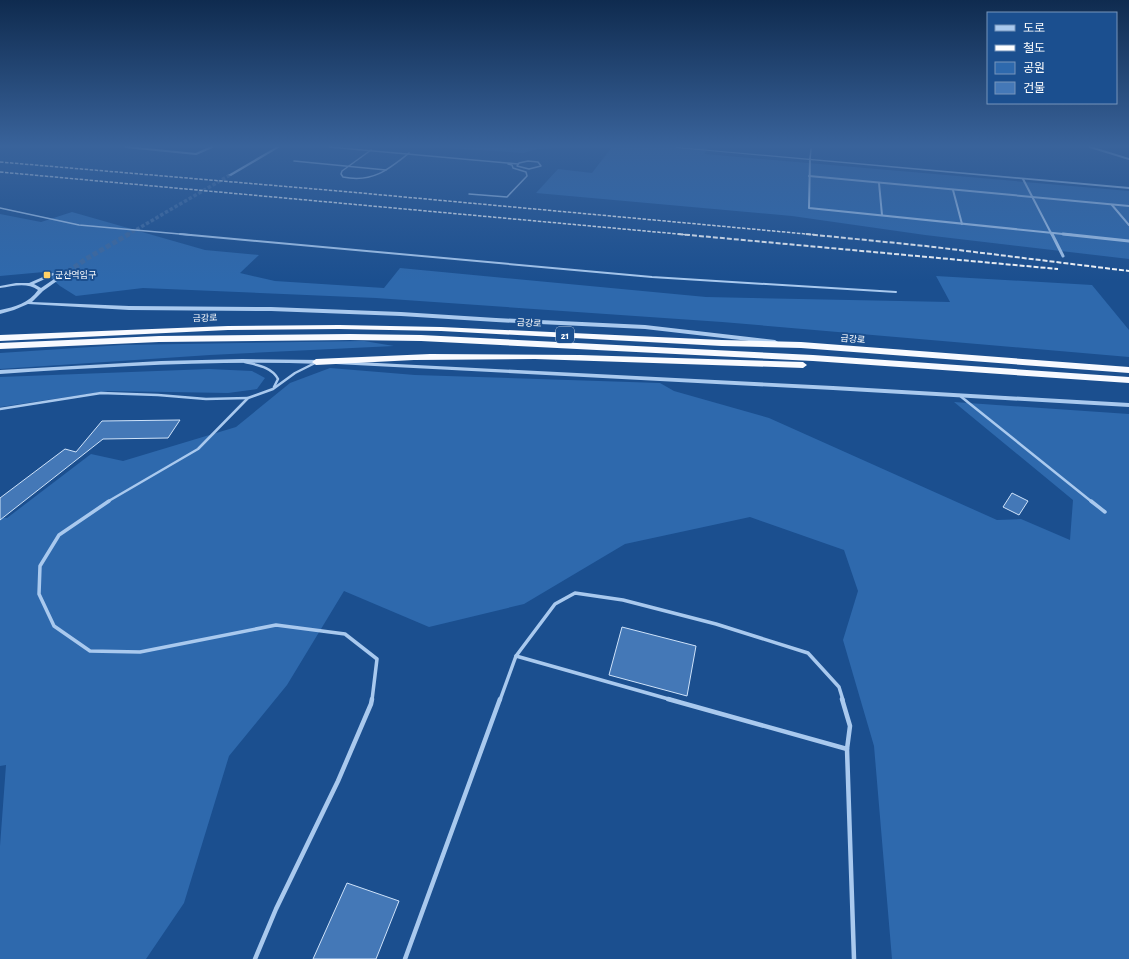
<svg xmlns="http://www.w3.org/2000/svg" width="1129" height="959" font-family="'Alegreya Sans','Noto Sans KR',sans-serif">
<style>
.green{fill:#2e69ad}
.building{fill:#4478b7;stroke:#cfe3fa}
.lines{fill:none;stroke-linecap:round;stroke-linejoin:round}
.tertiary-tunnel-far1{stroke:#3d69a0;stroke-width:3.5;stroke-dasharray:3.5 2;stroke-linecap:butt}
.tertiary-tunnel{stroke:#3d69a0;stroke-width:5;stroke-dasharray:5 2.5;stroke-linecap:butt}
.service-far4{stroke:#a9c9ee;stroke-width:1.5}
.service-far3{stroke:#a9c9ee;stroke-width:2}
.service-far2{stroke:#a9c9ee;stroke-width:2.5}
.service-far1{stroke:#a9c9ee;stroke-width:3.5}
.service{stroke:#a9c9ee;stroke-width:4.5}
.minor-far1{stroke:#a9c9ee;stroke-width:2}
.minor{stroke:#a9c9ee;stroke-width:3}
.tertiary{fill:#a9c9ee;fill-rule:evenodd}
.trunk{fill:#f8faff;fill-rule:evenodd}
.rail-far1{stroke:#fff;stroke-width:1.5;stroke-dasharray:3.5 1.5;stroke-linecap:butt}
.rail{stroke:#fff;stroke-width:2;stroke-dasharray:5 2;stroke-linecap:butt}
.poi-dot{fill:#ffd166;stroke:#1b4f8f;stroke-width:1.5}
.labels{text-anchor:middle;stroke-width:4;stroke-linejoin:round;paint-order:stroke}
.far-poi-label{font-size:9px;fill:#fff;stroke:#1b4f8f;text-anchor:start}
.far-street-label{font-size:9px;fill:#fff;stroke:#1b4f8f}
.shield{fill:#1b4f8f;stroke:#bbcadd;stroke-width:1}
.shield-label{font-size:10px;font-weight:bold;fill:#fff}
</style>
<rect width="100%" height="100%" fill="#1b4f8f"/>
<g class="green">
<polygon points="433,147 580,147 537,149 524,153"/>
<polygon points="612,147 707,147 705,154 1129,191 1129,259 925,235 792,216 536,193 558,169 592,173"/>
<polygon points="72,212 205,250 259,255 240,273 275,281 384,288 400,268 706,297 950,302 936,276 1092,285 1129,330 1129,357 722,322 376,298 143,288 76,296 60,286 44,272 0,276 0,214 41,222"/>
<polygon points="364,341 394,346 210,355 0,369 0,353 122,345"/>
<polygon points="330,368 415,375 660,383 674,391 769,418 997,520 1021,519 1070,540 1073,500 954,402 1129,414 1129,959 892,959 874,746 843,640 858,591 844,550 750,517 625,544 524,604 429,627 344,591 287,685 229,756 184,903 146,959 0,959 0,846 6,765 0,766 0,517 7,518 91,454 123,461 236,427 290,383"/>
<polygon points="209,369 252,371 265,378 257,389 228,393 108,391 0,407 0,377"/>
</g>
<g class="building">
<polygon points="180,420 168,438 103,439 0,520 0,498 65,449 76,452 102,421"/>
<polygon points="1012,493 1028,501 1019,515 1003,507"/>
<polygon points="622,627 696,646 687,696 609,675"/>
<polygon points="347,883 399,901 376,959 313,959"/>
</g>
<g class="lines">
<polyline class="tertiary-tunnel-far1" points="127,235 230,175"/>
<polyline class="tertiary-tunnel" points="62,276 86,259 129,234"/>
<g class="service-far4">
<polyline points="329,147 518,164"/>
<path d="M371 150 342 171 341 174 343 177C372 183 388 170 409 153"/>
<polyline points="810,159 811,149"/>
<polyline points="294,161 386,170"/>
<polygon points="528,161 538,162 541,166 529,169 517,166 519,163"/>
<polyline points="469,194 507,197 527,176 526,172 513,168 512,165 508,164"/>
<polyline points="0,208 79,225 191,235"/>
</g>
<polyline class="service-far3" points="180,234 652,277 896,292"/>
<g class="service-far2">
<path d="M245 362C257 365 272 367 278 379L274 387"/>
<polyline points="959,395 1092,502"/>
<polyline points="0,409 101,393 158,395 206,399 248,398"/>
<polyline points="107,502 198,449 248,398 273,389 295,373 315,363"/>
</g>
<g class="service-far1">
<polyline points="109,501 59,535 40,566 39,594 54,626 90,651 140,652 276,625 345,634 377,659 372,700"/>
<polyline points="1091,501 1105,512"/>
<polyline points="516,656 672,700"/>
<polyline points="500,700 516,656 555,604 575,593 623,600 716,624 808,653 839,687 843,700"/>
</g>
<g class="service">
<polyline points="668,699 847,749"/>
<polyline points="842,699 850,726 847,749 854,959"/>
<polyline points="255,959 276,909 338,781 371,704 372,699"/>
<polyline points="405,959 500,699"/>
</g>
<g class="minor-far1">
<polyline points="126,147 196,154 212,147"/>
<polyline points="1090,147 1129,159"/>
<polyline points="810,159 809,208 1073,235"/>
<polyline points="809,176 1129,206"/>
<polyline points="1023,179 1052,235"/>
<polyline points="879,183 882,215"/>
<polyline points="953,190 962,224"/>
<polyline points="1112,205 1129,225"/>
</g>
<g class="minor">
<polyline points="1052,234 1063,256"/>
<polyline points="1063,234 1129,241"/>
</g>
<g class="tertiary">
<polygon points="276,147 280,147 231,176 228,175"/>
<polygon points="676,147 1129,187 1129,189 677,148"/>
<path d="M52 273 56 274 34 284 41 288 60 275 64 276 43 291 32 302 129 306 271 307 401 312 496 318 645 325 775 340 778 342 775 344 645 329 496 322 401 316 271 311 129 310 28 304 14 310 0 314V310C15 307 29 303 38 290 27 282 13 286 0 288V286L16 283H29Z"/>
<path d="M242 359 322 360 325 362 322 364C214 360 107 367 0 374V370L161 361Z"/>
<polygon points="338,361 833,386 1129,403 1129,407 833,390 336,364 335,363"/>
</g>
<g class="trunk">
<polygon points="339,325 441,327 722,340 801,342 1129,367 1129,373 801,348 722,346 441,331 339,329 228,330 0,341 0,335 228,326"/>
<polygon points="350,334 421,335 813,355 1129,377 1129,383 813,361 421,341 350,340 159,342 0,349 0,343 159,336"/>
<polygon points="430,354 580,355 803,362 807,365 803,368 535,359 414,360 316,365 312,362 316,359"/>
</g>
<g class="rail-far1">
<polyline points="0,162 350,192 817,235"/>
<polyline points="0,172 689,235"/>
</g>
<g class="rail">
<polyline points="678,234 1058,269"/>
<polyline points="806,234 926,246 1129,271"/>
</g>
</g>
<linearGradient id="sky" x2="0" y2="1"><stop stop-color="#0f2b4f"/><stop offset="0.52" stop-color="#39639b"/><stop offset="1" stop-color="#39639b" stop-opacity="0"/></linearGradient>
<rect width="1129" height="281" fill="url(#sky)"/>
<rect class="poi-dot" x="43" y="271" width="8" height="8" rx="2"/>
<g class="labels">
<g class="far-poi-label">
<text x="55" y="278">군산역입구</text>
</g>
<g class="far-street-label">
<text transform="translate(205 318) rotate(-2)" y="3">금강로</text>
<text transform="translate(529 323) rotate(3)" y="3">금강로</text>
<text transform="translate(853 339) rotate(5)" y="3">금강로</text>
</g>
<rect class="shield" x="556" y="327" width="18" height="16" rx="3"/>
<g class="shield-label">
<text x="565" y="339">21</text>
</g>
</g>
<rect x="987" y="12" width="130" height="92" fill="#1b4f8f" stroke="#7695bc"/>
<rect x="995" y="25" width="20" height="6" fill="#a9c9ee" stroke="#7695bc"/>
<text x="1023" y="32" font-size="12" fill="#ffffff">도로</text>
<rect x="995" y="45" width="20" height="6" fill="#ffffff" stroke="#7695bc"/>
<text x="1023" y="52" font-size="12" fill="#ffffff">철도</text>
<rect x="995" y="62" width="20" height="12" fill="#2e69ad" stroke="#7695bc"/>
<text x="1023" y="72" font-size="12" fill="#ffffff">공원</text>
<rect x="995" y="82" width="20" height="12" fill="#4478b7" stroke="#7695bc"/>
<text x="1023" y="92" font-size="12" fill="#ffffff">건물</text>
</svg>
